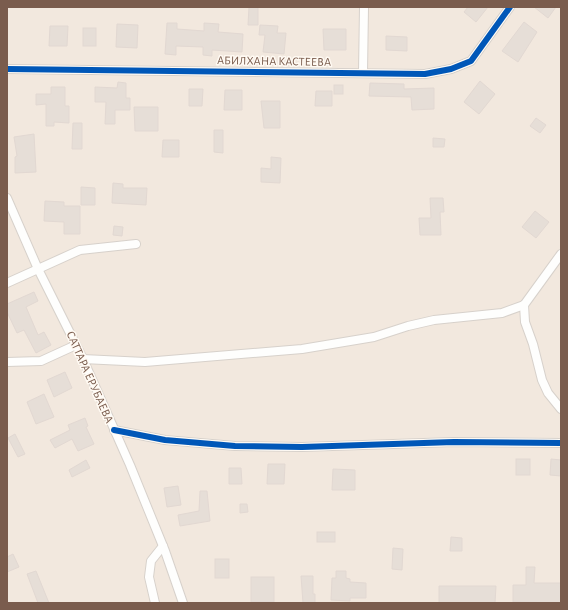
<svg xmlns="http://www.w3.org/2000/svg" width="568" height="610" font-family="'Alegreya Sans',sans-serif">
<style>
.residential{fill:#f2e8de}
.building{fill:#e6ded7;stroke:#e2d8d2}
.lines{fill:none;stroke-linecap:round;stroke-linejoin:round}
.minor-casing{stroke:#d7d1cb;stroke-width:10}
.minor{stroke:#fefefd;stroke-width:8}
.cycleway-casing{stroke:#fffaf3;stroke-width:8}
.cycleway{stroke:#0057b8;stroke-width:6}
.labels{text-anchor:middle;stroke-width:3;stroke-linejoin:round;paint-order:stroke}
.street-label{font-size:12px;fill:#7a5c4d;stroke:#fffaf3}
</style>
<rect width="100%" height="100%" fill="#f9f5f0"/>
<rect class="residential" x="7" y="7" width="554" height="596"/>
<g class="building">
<polygon points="249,7 258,7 258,25 248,25"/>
<polygon points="468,7 488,7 476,22 464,12"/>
<polygon points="534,7 556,7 548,18"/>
<polygon points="524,22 537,32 518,62 502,51"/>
<polygon points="167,23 177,23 177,29 204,31 204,23 219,24 218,32 243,34 242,52 212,50 212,56 203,55 203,47 176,46 176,55 165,54"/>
<polygon points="117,24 138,25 137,48 116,47"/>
<polygon points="260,25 278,26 277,33 286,33 284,54 263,52 265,35 259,35"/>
<polygon points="50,26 68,26 67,46 49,46"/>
<rect x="83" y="28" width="13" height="18"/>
<polygon points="323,29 346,29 346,50 324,50"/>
<polygon points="386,36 407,37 407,51 386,50"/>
<polygon points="480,81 495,94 479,114 464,102"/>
<polygon points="118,82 126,83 126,98 130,98 130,110 115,110 115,124 105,124 106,102 95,102 95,87 117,88"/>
<polygon points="370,83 404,84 404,89 434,88 434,109 412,110 411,97 369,96"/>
<rect x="334" y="85" width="9" height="9"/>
<polygon points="51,87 65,87 65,106 69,106 69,123 54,122 54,126 46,126 46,104 36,105 36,94 51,94"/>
<polygon points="189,89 203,89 202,106 189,106"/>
<polygon points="225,90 242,90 242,110 224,110"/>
<polygon points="316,91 332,91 332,106 315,106"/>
<polygon points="261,101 280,101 280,128 264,128"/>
<polygon points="134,107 158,107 158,131 135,131"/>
<polygon points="536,118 546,125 540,133 530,126"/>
<polygon points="73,123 82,123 82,149 72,149"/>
<polygon points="214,130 223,130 223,153 214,152"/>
<polygon points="34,134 36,172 15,173 15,157 17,156 14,137"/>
<polygon points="433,138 445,139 444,147 433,147"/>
<polygon points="163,140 179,140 179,157 162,157"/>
<polygon points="271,157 281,158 280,183 261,182 261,168 271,169"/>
<polygon points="113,183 123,184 123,188 147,188 146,205 112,203"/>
<polygon points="81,187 95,188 95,205 81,205"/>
<polygon points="430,198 443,198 444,212 440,212 441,235 420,235 419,218 431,218"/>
<polygon points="45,201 64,202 64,206 80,206 80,234 64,234 64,222 44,221"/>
<polygon points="535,211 549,222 536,238 522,227"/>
<polygon points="114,226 123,227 122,236 113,235"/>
<polygon points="34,292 38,301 26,307 38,335 44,332 51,345 36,353 24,330 17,333 7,312 7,304"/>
<polygon points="65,372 72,388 54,397 47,380"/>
<polygon points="44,394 54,417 36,424 27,402"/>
<polygon points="85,418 88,426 86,427 94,444 78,451 72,439 55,448 50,440 70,430 68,425"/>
<polygon points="15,434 25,454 18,457 8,438"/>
<rect x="516" y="459" width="14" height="16"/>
<polygon points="551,459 561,460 561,476 550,475"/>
<polygon points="86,460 90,468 72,477 69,470"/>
<polygon points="268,464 285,464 284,484 267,484"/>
<polygon points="229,468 241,468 242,484 229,484"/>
<polygon points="333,469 355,470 355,490 332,490"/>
<polygon points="178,486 181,505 167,507 164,488"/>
<polygon points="200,491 207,491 210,521 180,526 178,515 199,511"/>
<polygon points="240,504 247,504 248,512 240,513"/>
<rect x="317" y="532" width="18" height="10"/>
<polygon points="451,537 462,538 462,551 450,551"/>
<polygon points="393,548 403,549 402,570 392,569"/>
<polygon points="13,554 19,567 7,572 7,557"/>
<rect x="215" y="559" width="14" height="19"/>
<polygon points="526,567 535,567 534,583 561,583 561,603 513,602 513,585 526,585"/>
<polygon points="36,571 49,603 38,603 27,574"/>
<polygon points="336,571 346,571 346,578 350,579 350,582 366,583 366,598 350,598 350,601 331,600 332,578 336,578"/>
<polygon points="301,576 313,576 313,594 315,594 315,603 303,603"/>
<rect x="251" y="577" width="23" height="25"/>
<polygon points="439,586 496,586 495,603 439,603"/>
</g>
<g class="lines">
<g class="minor-casing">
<g id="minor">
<polyline points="7,69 425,74 451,69 471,61 510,7"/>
<polyline points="363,73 364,7"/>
<polyline points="7,198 38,269 83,359 130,465 165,551 183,603"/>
<polyline points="7,283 80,250 136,244"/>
<polyline points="524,305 525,322 533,344 542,380 548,393 561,409"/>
<polyline points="524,305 561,254"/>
<polyline points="83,359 145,362 302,349 374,337 408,326 434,320 502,313 524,305"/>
<polyline points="7,362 41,361 76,345"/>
<polyline points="114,430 165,440 235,446 302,447 454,442 561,443"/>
<polyline points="155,603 149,577 151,561 163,546"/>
</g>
</g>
<use href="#minor" class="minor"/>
<g class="cycleway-casing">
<g id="cycleway">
<polyline points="7,69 425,74 451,69 471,61 510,7"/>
<polyline points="114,430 165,440 235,446 302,447 454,442 561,443"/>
</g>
</g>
<use href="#cycleway" class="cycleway"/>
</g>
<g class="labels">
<g class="street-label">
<text transform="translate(274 61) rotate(1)" y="4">АБИЛХАНА КАСТЕЕВА</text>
<text transform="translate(90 377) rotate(66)" y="4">САТТАРА ЕРУБАЕВА</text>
</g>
</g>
<rect width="568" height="610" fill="none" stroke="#7a5c4d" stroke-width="16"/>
</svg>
